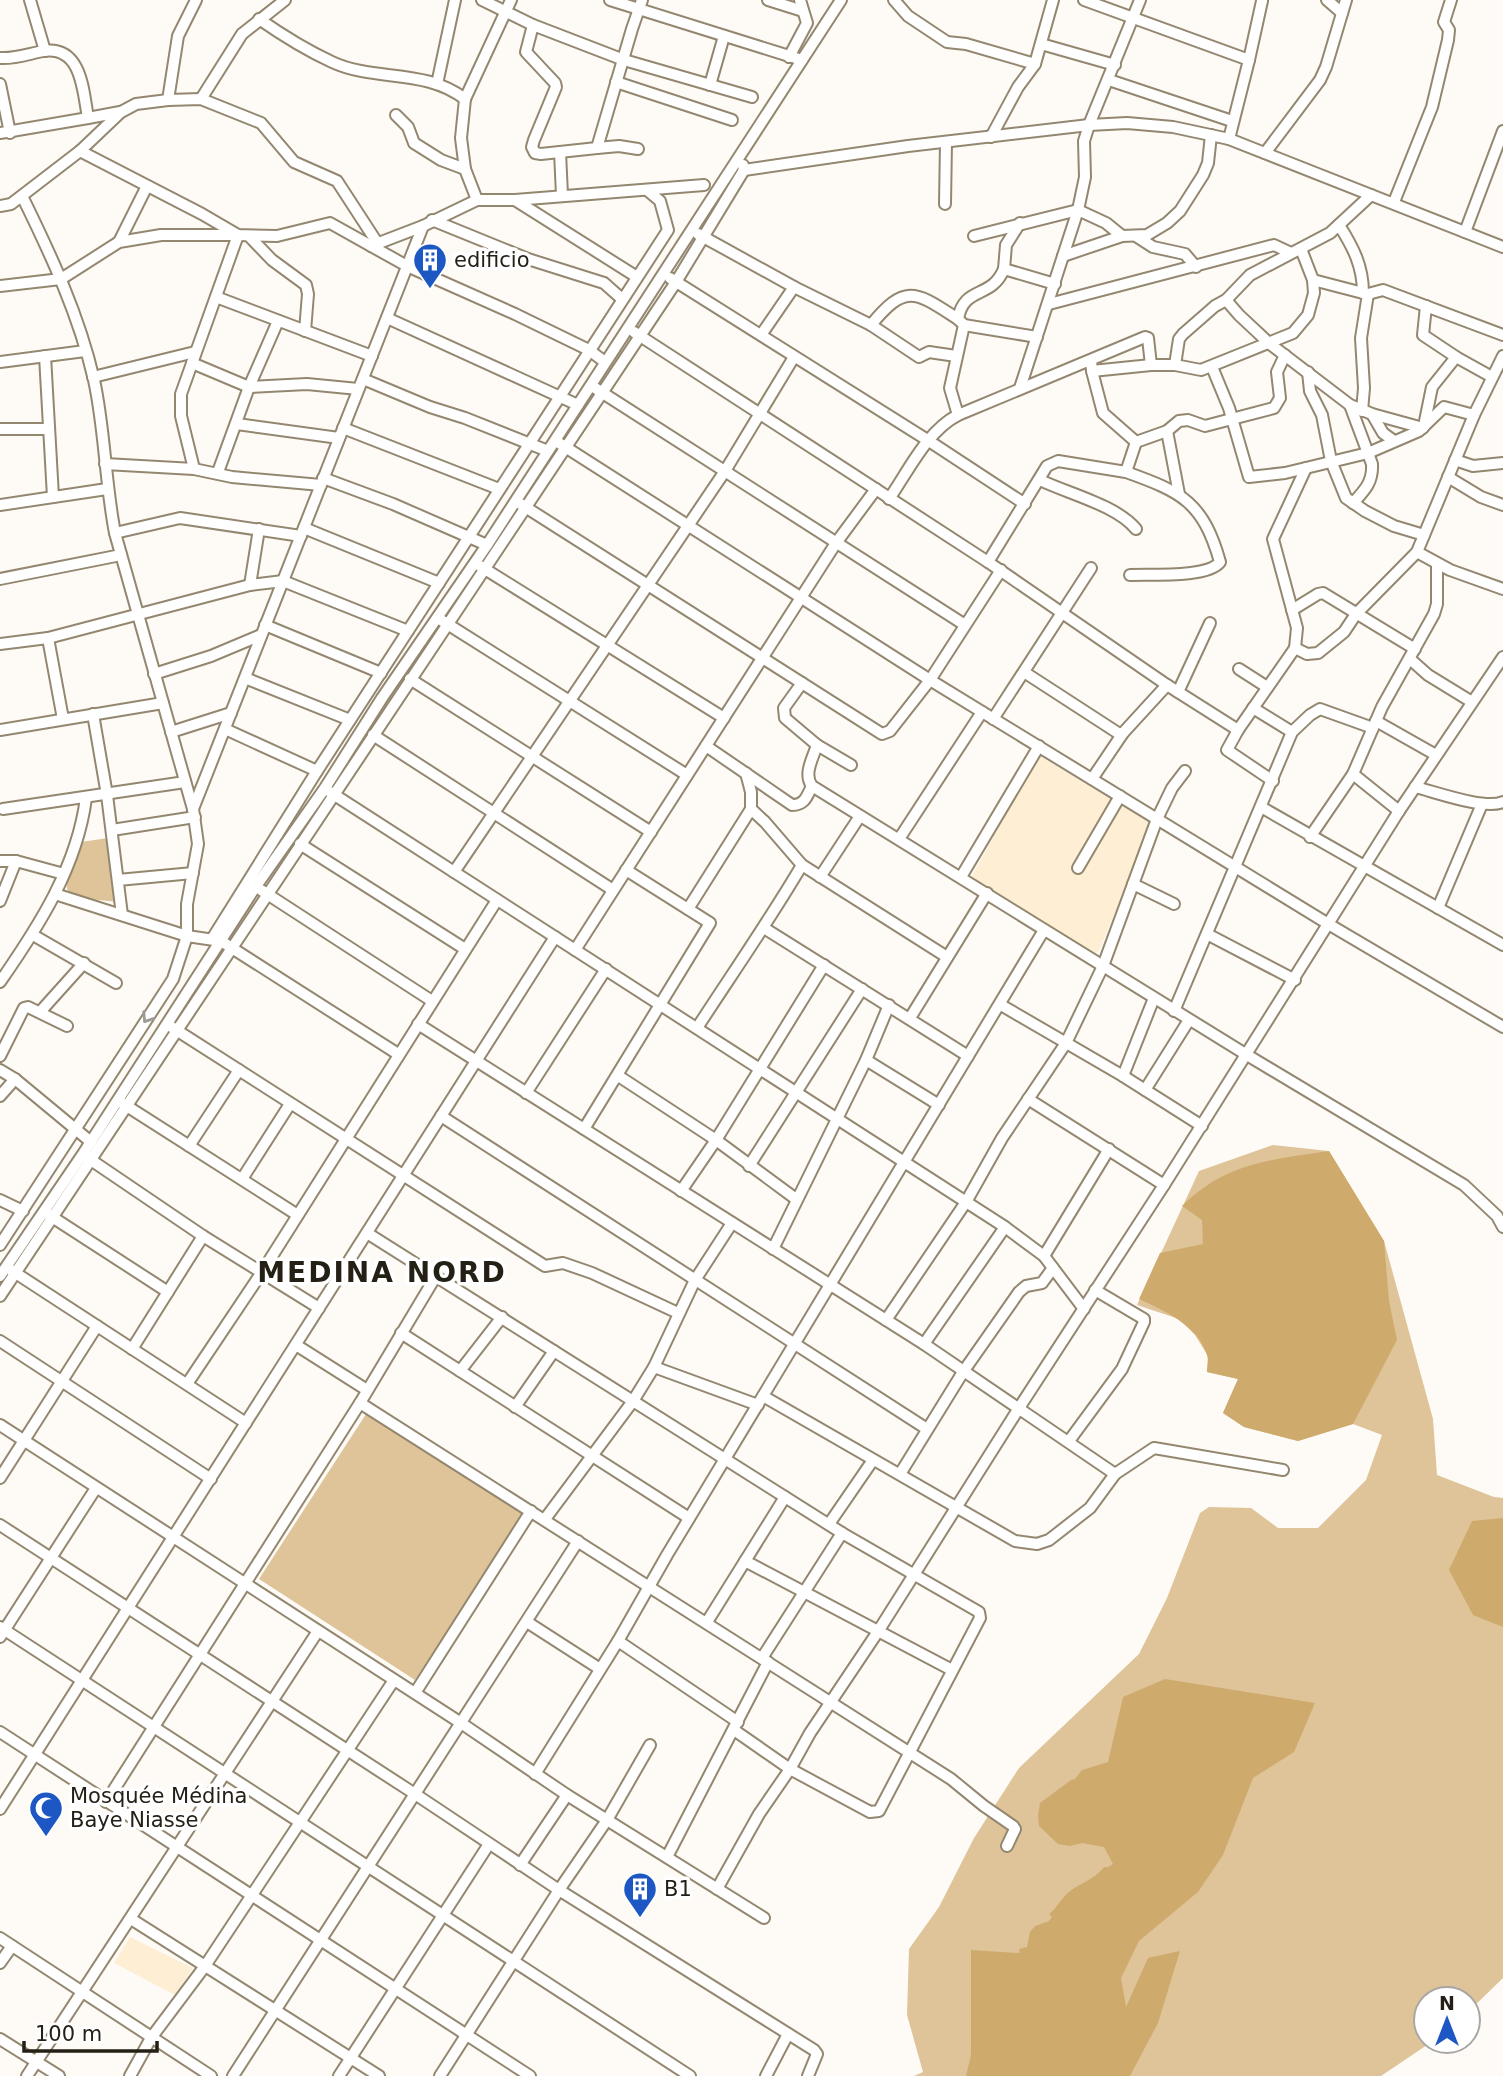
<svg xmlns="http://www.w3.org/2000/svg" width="1503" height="2076" font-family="'DejaVu Sans',sans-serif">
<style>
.built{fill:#fdeed4}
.green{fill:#dec498}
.water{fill:#ceab6d}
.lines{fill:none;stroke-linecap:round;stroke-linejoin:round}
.minor-casing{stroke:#948770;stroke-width:14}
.minor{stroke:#fff;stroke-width:10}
.oneway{stroke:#9d9b96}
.labels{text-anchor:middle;stroke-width:7;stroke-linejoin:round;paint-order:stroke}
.poi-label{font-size:21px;fill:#252016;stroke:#fff;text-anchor:start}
.district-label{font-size:28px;font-weight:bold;letter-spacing:2px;fill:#252016;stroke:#fff}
</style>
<rect width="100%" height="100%" fill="#fefbf6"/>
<g class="built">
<polygon points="1038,755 1151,823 1099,951 1093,955 971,878"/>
<polygon points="130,1937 193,1968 175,1995 114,1963"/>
</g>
<g class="green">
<polygon points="108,838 118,902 69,897 65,878 81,842"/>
<polygon points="1273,1145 1329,1151 1384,1241 1433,1419 1437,1475 1494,1497 1503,1498 1503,1978 1468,2012 1468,1999 1426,1999 1426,2041 1433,2041 1381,2076 914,2076 923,2072 907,2015 909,1949 939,1907 974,1838 1019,1768 1139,1654 1167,1598 1200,1513 1209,1507 1251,1508 1278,1528 1318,1528 1366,1480 1382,1435 1353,1424 1298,1441 1244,1427 1223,1413 1238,1379 1207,1372 1208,1356 1195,1335 1179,1319 1137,1305 1199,1171"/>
<polygon points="368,1411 524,1515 415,1680 259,1579"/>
</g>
<g class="water">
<path d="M1329 1151 1384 1241 1389 1301 1397 1340 1353 1424 1298 1441 1244 1427 1223 1413 1238 1379 1207 1372C1207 1367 1209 1360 1207 1355 1198 1325 1164 1311 1139 1299L1160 1253 1203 1244 1202 1220 1182 1206C1227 1162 1271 1160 1329 1151Z"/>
<polygon points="1503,1518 1503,1627 1473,1615 1449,1570 1472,1521"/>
<path d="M1165 1679 1315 1703 1294 1752 1253 1778 1223 1855 1198 1892 1139 1941 1121 1978 1126 2007 1148 1958 1180 1951 1158 2023 1130 2076H966L971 2055V1950L1020 1953 1019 1949 1027 1947 1030 1932 1035 1926 1049 1921 1052 1917 1049 1914C1056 1909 1058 1903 1064 1897 1075 1884 1094 1881 1104 1867H1108L1113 1864 1104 1847 1082 1843 1070 1846 1058 1844 1039 1826 1038 1816 1040 1803 1071 1780 1075 1779 1082 1770 1108 1762 1123 1697Z"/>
</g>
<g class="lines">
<g class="minor-casing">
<g id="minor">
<polyline points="30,0 45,51"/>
<polyline points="482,0 533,25 624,60 752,97"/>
<polyline points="610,0 802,60"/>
<polyline points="768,0 803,11"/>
<polyline points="894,0 908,16 947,42 966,44 1035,64 1053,0"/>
<polyline points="1084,0 1249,60"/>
<polyline points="1327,0 1342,13"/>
<path d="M259 19C282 35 306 50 332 62 375 82 425 68 465 99L461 138 465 169 477 200 423 226 371 246"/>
<polyline points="533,25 526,52 555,83 556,87 534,140 532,147 535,153 541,154 597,148"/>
<polyline points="1041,44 1115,65"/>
<polyline points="789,57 807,23 800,0"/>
<path d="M0 58C15 59 28 54 43 51 82 45 83 91 88 118L120 112"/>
<polyline points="1109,80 1232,121"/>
<polyline points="616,82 732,120"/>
<polyline points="0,84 10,133"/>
<polyline points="437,84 455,0"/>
<polyline points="710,85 724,36"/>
<polyline points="201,99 242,34 285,0"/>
<polyline points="465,99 511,0"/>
<polyline points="168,100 201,99 261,123 294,162 337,181 378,244"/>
<polyline points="396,115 408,127 414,143 441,160 465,169"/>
<polyline points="0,133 88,118"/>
<polyline points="991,137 1018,87 1035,64"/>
<polyline points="1229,139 1249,60 1262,1"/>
<polyline points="638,149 619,146 597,148 632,29 642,0"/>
<polyline points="80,151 202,214 238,235 277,236 330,223 407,266 515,314 589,350 605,362"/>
<polyline points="560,152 562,195"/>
<polyline points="1265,153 1320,80 1326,67 1346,0"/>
<polyline points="743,165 744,170 908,146 1089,125 1127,123 1173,127 1229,139 1503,247"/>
<polyline points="1371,195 1330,233 1250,275 1226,300 1239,315 1270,344 1350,405 1372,414 1423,428"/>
<polyline points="477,200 515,200 704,185"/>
<polyline points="515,200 637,277"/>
<polyline points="1394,202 1432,107 1448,40 1449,30 1444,22 1451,0"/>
<polyline points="945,204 946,142"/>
<polyline points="0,206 11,204 80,151 121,112 136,104 168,100 178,36 196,0"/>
<polyline points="432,220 528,259 604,283 622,299"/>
<polyline points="1020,223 1006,245 1004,269 1055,284"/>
<path d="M1339 225C1353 247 1363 266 1363 293L1368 294 1361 338 1364 388 1362 411"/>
<polyline points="1465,232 1503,131"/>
<polyline points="698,234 794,287"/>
<polyline points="249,236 272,260 306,285 308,294 305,331"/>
<polyline points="974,236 1078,210 1106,223 1122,236"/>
<polyline points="1136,236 1153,247 1185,254 1196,267"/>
<polyline points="119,242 147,186"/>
<polyline points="1063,256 1122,236 1147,235 1167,223 1180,211 1203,175 1208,163 1211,135"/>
<polyline points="670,278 929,441 1025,504"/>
<polyline points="1313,280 1363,293"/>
<polyline points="0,286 61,279 119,242 161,235 238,235 181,394 181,416 194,469"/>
<polyline points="1368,294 1383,290 1503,335"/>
<polyline points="216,297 372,356"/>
<polyline points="1049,304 1274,245 1291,253"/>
<polyline points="1426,306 1423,335 1456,357"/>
<polyline points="387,318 578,405"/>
<path d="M871 325C906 282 916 292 958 319"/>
<polyline points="964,325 1037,337"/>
<polyline points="634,332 988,562 1167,685 1238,730"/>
<polyline points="761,335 794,287 871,325 919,357 929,352 956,356"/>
<polyline points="45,356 53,497"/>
<polyline points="1091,361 1092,371 1151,365 1175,365 1201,370 1293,333 1308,315 1314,293 1313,280 1301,249"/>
<polyline points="0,362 85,351"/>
<polyline points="192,363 249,387 307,384 358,389"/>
<polyline points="1175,365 1179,339 1183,334 1215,306 1226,300"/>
<polyline points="1212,367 1229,408 1249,477 1285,473 1368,453 1419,431 1444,407 1474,415"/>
<polyline points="1092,371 1103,413 1136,442"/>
<polyline points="1308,372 1310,391 1322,415 1331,461 1346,498 1365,511 1394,526 1424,535"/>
<polyline points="93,377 195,352"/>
<polyline points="363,379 430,407 465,418 548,451"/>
<polyline points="595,388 965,625"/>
<polyline points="1020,388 1078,210 1085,177 1084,141 1089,125 1140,0"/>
<path d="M1350 405 1372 464C1373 482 1365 490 1353 503"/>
<polyline points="1372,414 1383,433 1394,441"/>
<path d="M958 415 950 388 964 325 958 319C964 285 991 300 1004 269"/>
<polyline points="237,424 339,438"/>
<polyline points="1424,426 1432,387 1456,357 1492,377"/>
<polyline points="343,428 499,489"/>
<polyline points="0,429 49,429"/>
<polyline points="1167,431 1179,494"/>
<polyline points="1136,442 1167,431 1179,421 1188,420 1205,426 1274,408 1280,398 1277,372 1285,355"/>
<polyline points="559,443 930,680 1330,925 1503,1027"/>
<polyline points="1455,460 1473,466 1503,463"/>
<polyline points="105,464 194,469 232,477 321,485"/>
<polyline points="218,472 249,387 278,321"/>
<path d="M1126 472C1182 492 1203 502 1220 562 1208 578 1150 574 1130 575"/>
<polyline points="1448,477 1481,497 1503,505"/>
<polyline points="323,478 393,504 487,545"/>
<path d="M1040 480C1069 494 1116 505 1136 529"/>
<path d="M889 499C909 470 927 431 958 415L1145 337 1148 338 1151 365"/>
<polyline points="519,503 882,734 890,731 930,680 1001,570"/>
<polyline points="0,505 107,489"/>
<polyline points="304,528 439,583"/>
<polyline points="115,533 180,518 301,536"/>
<polyline points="1417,552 1450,570 1503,589"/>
<polyline points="988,562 1047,466 1058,461 1126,472 1136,442"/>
<polyline points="480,566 724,718"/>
<polyline points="0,579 121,555"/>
<polyline points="250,585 259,529"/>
<polyline points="1292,610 1318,594 1323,593 1415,649"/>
<polyline points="441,620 687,775"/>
<polyline points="265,625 381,673"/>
<polyline points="48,638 63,719"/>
<polyline points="0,644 48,638 250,585 283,581 408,631"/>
<polyline points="1295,648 1307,654 1318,653 1344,632 1356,614 1417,552 1474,415 1503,356"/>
<polyline points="1410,659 1428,675 1472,702"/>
<polyline points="1239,669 1267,687"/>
<polyline points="1024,672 1118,733 1123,733"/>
<polyline points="154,674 211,656 261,635"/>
<polyline points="245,678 350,720"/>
<polyline points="410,679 651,832"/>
<path d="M802 683 784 708 785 718 817 745C813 758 803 774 812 786L1247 1055 1464 1185 1497 1216 1503 1227"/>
<polyline points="1178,692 1210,623"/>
<polyline points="1253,708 1292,732"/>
<polyline points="93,714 107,795 122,915"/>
<polyline points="993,719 1091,568"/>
<polyline points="1376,721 1436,755"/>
<polyline points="225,729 317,771"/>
<polyline points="0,730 163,703"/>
<polyline points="171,732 231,713"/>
<polyline points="373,735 613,890"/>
<polyline points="817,745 851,765"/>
<path d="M706 746 792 805C805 805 807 796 812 786"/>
<polyline points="1353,774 1399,811"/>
<polyline points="1092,779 1123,733 1167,685"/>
<polyline points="1273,781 1227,750 1238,730 1295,648 1297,628 1273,539 1306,468"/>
<path d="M1415 787C1436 792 1484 810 1503 802"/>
<polyline points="330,792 1005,1227 1044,1256 1084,1309"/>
<polyline points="1261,807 1503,945"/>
<polyline points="3,809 185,782"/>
<polyline points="193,809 423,226"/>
<polyline points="751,809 765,822 802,865 947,957"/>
<polyline points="112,830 195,817"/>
<polyline points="1310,837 1353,774 1382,707 1434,614 1437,604 1437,564"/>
<polyline points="899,839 982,712"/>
<polyline points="300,844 465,949"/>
<polyline points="0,861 16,861 64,874"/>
<polyline points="1078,868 1120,796"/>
<polyline points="454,872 725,471 794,357"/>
<polyline points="820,877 860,816"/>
<polyline points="961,877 1039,746"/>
<polyline points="118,880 193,873"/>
<polyline points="1133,884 1174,904"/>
<polyline points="261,890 432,1001"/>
<polyline points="55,894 187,936 221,941 398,1054"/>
<polyline points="0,901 16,861"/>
<polyline points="1438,908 1482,804"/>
<polyline points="688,909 751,809 751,792 746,773"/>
<polyline points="764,928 968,1056"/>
<polyline points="1207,934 1295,980"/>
<polyline points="33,935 116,983"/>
<polyline points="212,939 317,771 668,230 660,201 647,190"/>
<polyline points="575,950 836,543 876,489"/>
<path d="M0 982C39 926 77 867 86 798"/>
<polyline points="1001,1005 1123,1076 1202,1126"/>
<polyline points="1174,1011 1292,732 1310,715 1320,709 1373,728"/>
<polyline points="40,1012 84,963"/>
<polyline points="910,1018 987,893"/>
<polyline points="418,1024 924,1344 1115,1474"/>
<polyline points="170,1026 545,1266 563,1263 592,1273 678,1313"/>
<path d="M697 1028C732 974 769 921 802 865"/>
<polyline points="0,1056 24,1008 28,1007 67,1026"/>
<polyline points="866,1060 939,1105"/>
<polyline points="0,1070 15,1079 91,1142"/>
<polyline points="1123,1076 1154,998"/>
<polyline points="616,1078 620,1077 716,1140 796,1199"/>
<polyline points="1145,1090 1189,1020"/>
<polyline points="526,1093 606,969"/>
<polyline points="0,1096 15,1079"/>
<polyline points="1028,1099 1164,1185"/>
<polyline points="122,1103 296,1214"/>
<polyline points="441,1116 927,1429"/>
<polyline points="584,1129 710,923 626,870"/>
<polyline points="189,1146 239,1070"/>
<polyline points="88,1158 203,1236 319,1308"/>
<polyline points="749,1166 862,989"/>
<polyline points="242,1179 290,1104"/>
<polyline points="681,1191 716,1140 824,965"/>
<polyline points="0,1200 23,1211"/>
<polyline points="46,1213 168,1292"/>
<polyline points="367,1233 842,1533 979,1612 980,1618 879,1811 870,1812 790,1769 734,1730"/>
<path d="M0 1245 173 979 187 936V904L198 844 193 809 115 533C105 482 105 430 94 380 79 315 51 255 22 196"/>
<polyline points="773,1249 866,1060 889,1005"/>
<polyline points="1044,1256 1109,1149"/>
<polyline points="11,1270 246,1423"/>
<polyline points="0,1276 83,1154 256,886 325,788 382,698 487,545 841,0"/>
<polyline points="0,1296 676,282 744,170"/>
<polyline points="886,1320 966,1202 1002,1138 1066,1043 1103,966 1157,819 1172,788 1185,771"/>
<polyline points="401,1333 689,1518"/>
<polyline points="0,1341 211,1479"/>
<polyline points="924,1344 1005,1227"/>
<polyline points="296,1345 367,1390"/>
<polyline points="132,1349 203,1236"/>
<polyline points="654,1367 758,1405"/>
<polyline points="460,1371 502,1317"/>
<polyline points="187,1384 262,1272 497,900"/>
<polyline points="763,1396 1015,1541 1037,1544 1049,1540 1090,1508 1115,1474 1154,1448 1283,1470"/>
<polyline points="360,1403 951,1779 984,1806 1013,1826 1015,1829 1007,1846"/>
<polyline points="515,1407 554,1351"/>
<polyline points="0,1425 461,1723 567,1795 764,1918"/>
<polyline points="1069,1441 1122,1369 1144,1322 1144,1319 1095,1290"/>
<polyline points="900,1474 963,1372 1019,1292 1026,1286 1042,1283 1053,1268"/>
<polyline points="0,1478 97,1326"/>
<polyline points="545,1519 633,1401 654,1367 695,1280 732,1223"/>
<polyline points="829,1524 873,1460"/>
<polyline points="0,1525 415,1794 559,1890 814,2050 817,2054 808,2076"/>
<polyline points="745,1561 952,1670"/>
<polyline points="527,1622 600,1669"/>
<polyline points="707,1622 785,1497"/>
<polyline points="0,1627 690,2076"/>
<polyline points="0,1637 96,1488"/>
<polyline points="618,1641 738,1722"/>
<polyline points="762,1658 842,1533"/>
<polyline points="415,1693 531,1511"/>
<polyline points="0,1732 530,2076"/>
<polyline points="535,1774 618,1641 667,1555 1044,930"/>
<polyline points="106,1802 360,1403 436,1276"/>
<polyline points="0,1809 555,937"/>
<polyline points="667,1857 768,1662"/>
<polyline points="520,1865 567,1795"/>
<polyline points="717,1889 759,1814 790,1769 810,1733 879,1630 1019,1408 1164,1185 1399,811 1503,657"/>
<polyline points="131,1919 379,2076"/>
<polyline points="0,1938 211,2076"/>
<polyline points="0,1963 12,1946"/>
<polyline points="0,2039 59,2076"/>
<polyline points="27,2076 318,1631"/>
<polyline points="130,2076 151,2038 205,1966 394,1680"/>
<polyline points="233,2076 578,1541"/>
<polyline points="339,2076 489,1844"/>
<polyline points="440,2076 559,1890 607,1820 650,1745"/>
<polyline points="766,2076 788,2034"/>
</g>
</g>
<use href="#minor" class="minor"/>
</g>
<defs><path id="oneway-chevron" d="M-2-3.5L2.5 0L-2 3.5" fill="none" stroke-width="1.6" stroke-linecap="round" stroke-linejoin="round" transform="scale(1.75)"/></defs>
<use class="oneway" href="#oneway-chevron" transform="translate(147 1018) rotate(123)"/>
<defs>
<g id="building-pin" transform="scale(1.75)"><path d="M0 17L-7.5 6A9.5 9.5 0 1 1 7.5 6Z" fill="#1c57c3" stroke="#fff"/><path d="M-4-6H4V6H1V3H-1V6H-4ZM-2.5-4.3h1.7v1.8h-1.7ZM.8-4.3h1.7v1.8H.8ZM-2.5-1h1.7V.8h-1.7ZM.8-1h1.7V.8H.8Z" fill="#fff"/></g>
<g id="mosque-pin" transform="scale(1.75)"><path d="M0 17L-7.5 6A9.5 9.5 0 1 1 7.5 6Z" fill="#1c57c3" stroke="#fff"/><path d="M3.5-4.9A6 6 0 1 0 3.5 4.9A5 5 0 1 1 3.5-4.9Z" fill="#fff"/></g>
</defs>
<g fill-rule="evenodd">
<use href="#building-pin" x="430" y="260"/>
<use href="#mosque-pin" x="46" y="1808"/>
<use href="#building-pin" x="640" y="1889"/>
</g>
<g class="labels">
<g class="poi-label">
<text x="454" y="267">edificio</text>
<text x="70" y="1803">Mosquée Médina<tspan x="70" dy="24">Baye Niasse</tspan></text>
<text x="664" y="1896">B1</text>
</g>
<g class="district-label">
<text x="382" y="1282">MEDINA NORD</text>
</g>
</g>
<g transform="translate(1447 2020)"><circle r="33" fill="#ffffff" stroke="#a8a6a2" stroke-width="2"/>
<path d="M0-5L12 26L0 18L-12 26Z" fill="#1c57c3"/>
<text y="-10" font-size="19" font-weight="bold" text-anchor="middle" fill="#252016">N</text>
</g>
<path d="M24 2041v10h133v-10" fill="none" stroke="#252016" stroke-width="3.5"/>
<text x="35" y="2041" font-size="21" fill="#252016" stroke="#ffffff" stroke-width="5" paint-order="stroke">100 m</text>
</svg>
